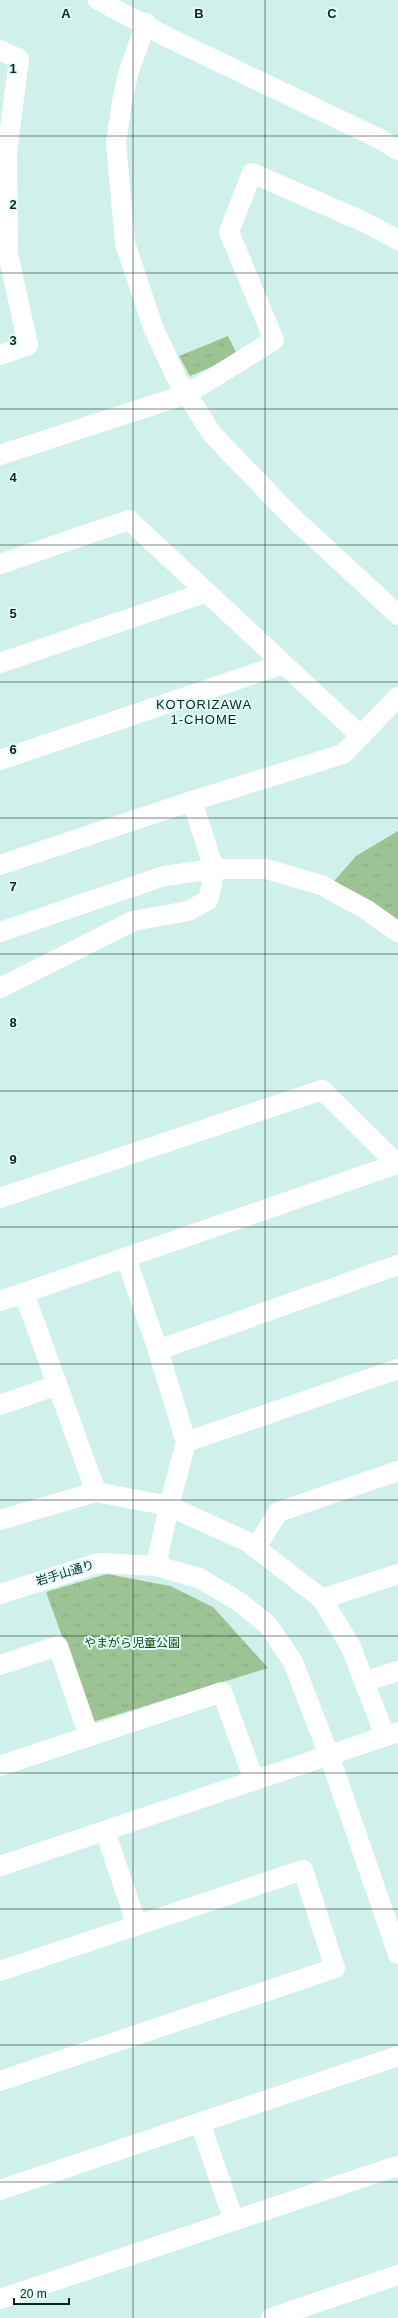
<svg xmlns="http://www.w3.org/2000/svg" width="398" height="2318" font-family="Arial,'Noto Sans JP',sans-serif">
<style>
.park{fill:url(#park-tufts)}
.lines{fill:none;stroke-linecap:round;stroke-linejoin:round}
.minor{stroke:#fff;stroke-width:20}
.grid{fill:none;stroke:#14201e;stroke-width:1;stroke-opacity:0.55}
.labels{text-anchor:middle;stroke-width:4;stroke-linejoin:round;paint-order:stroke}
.street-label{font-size:12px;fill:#14201e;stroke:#ddfff8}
.park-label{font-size:12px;fill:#17450b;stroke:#ddfff8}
.neighbourhood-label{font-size:13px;letter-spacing:1px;fill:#14201e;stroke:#ddfff8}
.grid-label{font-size:13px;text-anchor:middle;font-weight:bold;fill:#14201e;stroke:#ddfff8;stroke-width:4;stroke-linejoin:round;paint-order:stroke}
</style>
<defs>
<pattern id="park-tufts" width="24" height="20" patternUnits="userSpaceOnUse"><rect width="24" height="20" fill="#9dc395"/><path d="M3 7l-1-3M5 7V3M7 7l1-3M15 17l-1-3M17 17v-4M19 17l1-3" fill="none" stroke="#86a780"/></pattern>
</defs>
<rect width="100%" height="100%" fill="#d0f1eb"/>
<g class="park">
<polygon points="228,336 238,356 190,376 179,356"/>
<polygon points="398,831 398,923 334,881 356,856"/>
<polygon points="107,1574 170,1586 213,1607 268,1668 93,1722 46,1592"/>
</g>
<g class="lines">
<g class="minor">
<polyline points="98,0 167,37 382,140 398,150"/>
<polyline points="146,23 128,74 122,102 116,143 125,243 153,327 176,377 212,434 290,515 398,615"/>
<polyline points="0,50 19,59 7,152 8,254 28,345 0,355"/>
<polyline points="0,455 187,394 274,340 229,232 252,173 364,222 398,240"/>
<polyline points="0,564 129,520 361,736"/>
<polyline points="0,663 207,592"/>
<polyline points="0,760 283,664"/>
<polyline points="0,865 192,801 343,754 398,697"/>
<polyline points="0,932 164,876 214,869 266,869 321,885 367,910 398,932"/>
<polyline points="0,988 133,921 188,911 208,900 212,884 214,869 192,801"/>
<polyline points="0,1198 322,1090 397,1164"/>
<polyline points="126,1258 158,1350 186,1442 169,1506 156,1566"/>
<polyline points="24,1293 96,1492"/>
<polyline points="0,1301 397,1164 398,1165"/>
<polyline points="158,1350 398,1265"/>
<polyline points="0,1405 57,1385"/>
<polyline points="186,1442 398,1369"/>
<polyline points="0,1520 96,1492 169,1506 248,1542 322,1599 351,1647 385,1736"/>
<polyline points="256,1548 278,1512 398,1471"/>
<polyline points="0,1594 99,1563 156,1566 199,1578 238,1601 268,1625 293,1662 329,1755 398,1954"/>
<polyline points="322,1599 398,1574"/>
<polyline points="0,1665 58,1646 89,1736"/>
<polyline points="364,1682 398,1671"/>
<polyline points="0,1766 222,1692 254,1780"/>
<polyline points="105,1831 137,1925"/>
<polyline points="0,1866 398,1732"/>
<polyline points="0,1971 303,1870 335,1968 0,2081"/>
<polyline points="200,2123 234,2221"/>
<polyline points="0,2190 398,2056"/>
<polyline points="0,2299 397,2166 398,2168"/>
<polyline points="271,2318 398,2275"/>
</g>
</g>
<path class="grid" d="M133 0V2318M265 0V2318M0 136H398M0 273H398M0 409H398M0 545H398M0 682H398M0 818H398M0 954H398M0 1091H398M0 1227H398M0 1364H398M0 1500H398M0 1636H398M0 1773H398M0 1909H398M0 2045H398M0 2182H398"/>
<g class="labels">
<g class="street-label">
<text transform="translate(65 1573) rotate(-17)" y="4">岩手山通り</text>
</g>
<g class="park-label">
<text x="132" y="1647">やまがら児童公園</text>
</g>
<g class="neighbourhood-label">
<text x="204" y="709">KOTORIZAWA<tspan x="204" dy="15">1-CHOME</tspan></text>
</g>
</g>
<g class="grid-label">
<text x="66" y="18">A</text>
<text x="199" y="18">B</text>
<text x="332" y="18">C</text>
<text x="13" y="73">1</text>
<text x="13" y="209">2</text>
<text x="13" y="345">3</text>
<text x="13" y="482">4</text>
<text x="13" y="618">5</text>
<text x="13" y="754">6</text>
<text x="13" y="891">7</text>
<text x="13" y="1027">8</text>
<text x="13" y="1164">9</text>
</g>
<path d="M14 2298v6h55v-6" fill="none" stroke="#14201e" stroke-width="2"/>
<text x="20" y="2298" font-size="12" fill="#14201e" stroke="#ddfff8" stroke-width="3" paint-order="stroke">20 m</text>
</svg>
